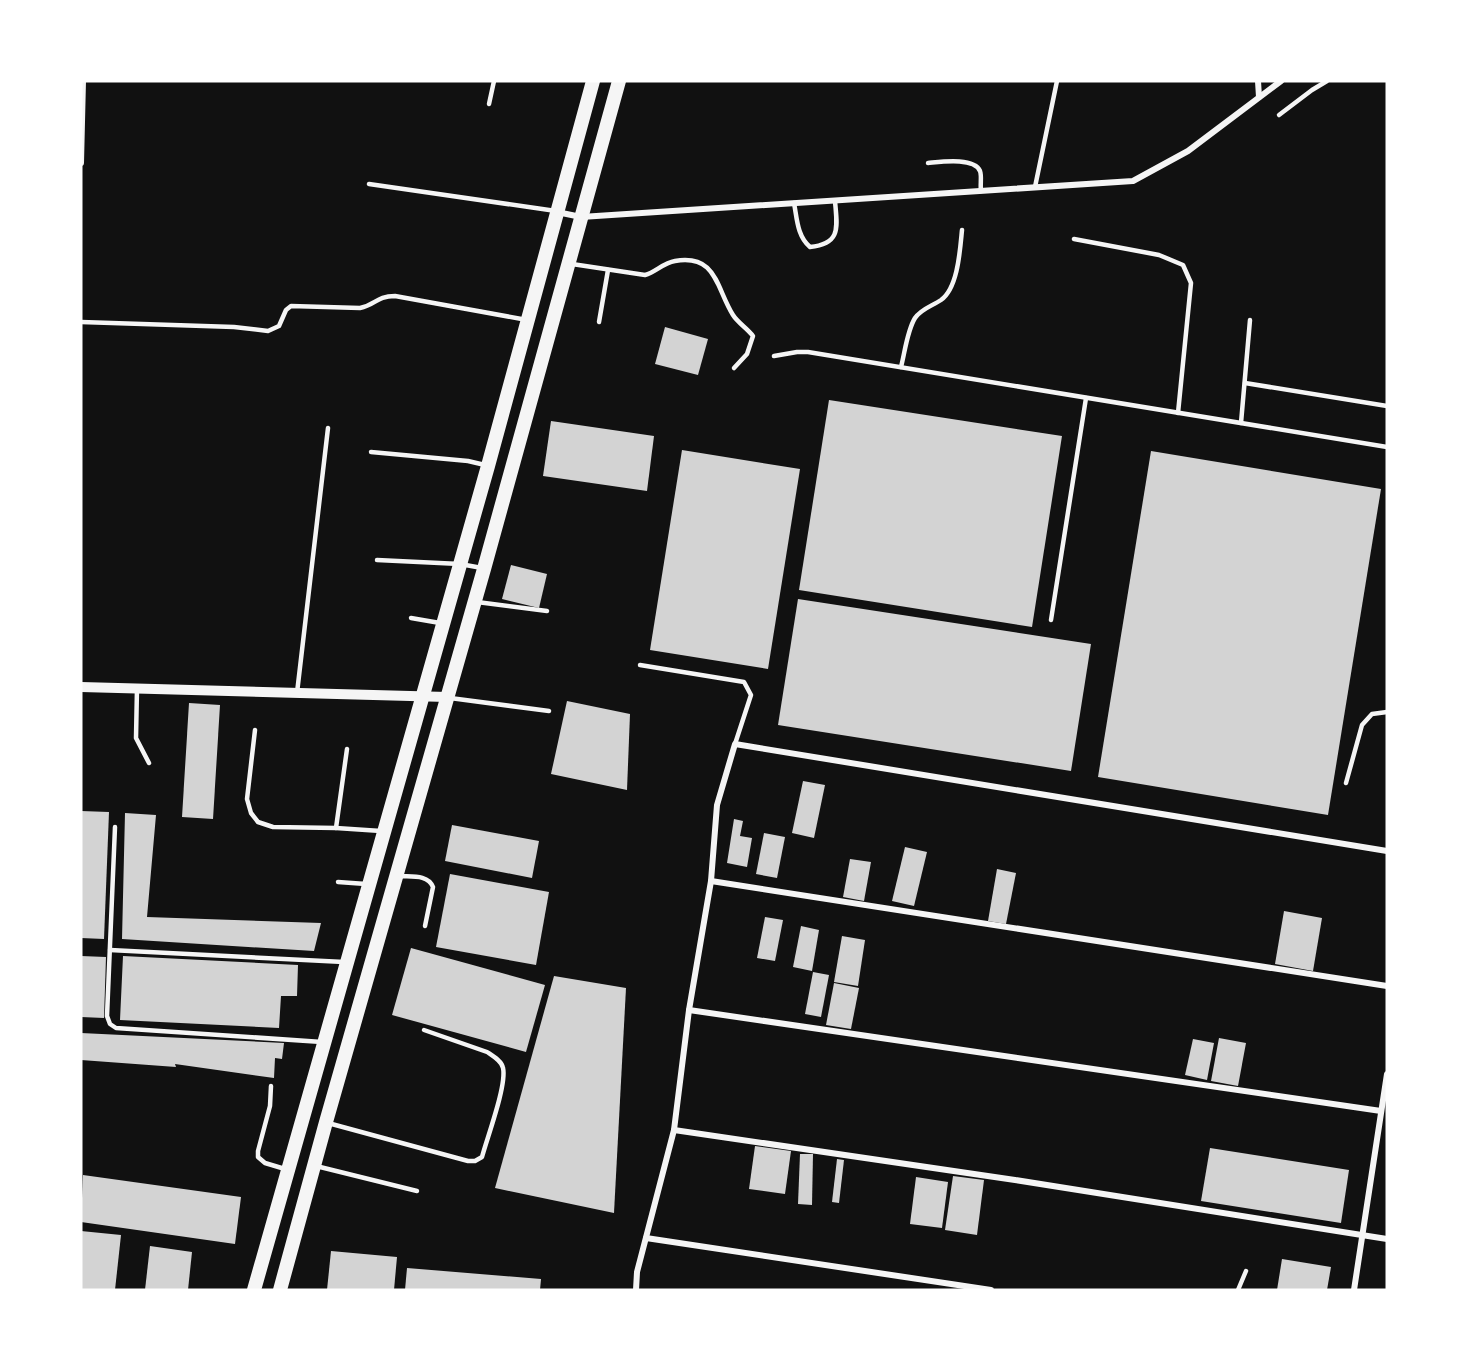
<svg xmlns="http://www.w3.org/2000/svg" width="1468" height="1371" font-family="Montserrat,sans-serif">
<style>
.building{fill:#d3d3d3}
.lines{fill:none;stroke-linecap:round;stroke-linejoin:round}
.service{stroke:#f5f5f5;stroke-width:4.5}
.minor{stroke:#f5f5f5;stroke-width:6}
.tertiary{stroke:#f5f5f5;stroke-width:10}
.primary{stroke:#f5f5f5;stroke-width:14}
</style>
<rect width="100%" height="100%" fill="#111"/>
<g class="building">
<polygon points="665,327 708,339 698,375 655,364"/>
<polygon points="829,400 1062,436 1032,627 799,590"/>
<polygon points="551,421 654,436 647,491 543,476"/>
<polygon points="682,450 800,469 768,669 650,650"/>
<polygon points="1151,451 1381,489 1328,815 1098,777"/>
<polygon points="511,565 547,574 539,608 502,599"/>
<polygon points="798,599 1091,644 1071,771 778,725"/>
<polygon points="567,701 630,714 627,790 551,774"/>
<polygon points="189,703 220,705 213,819 182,817"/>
<polygon points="803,781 825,785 814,838 792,833"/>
<polygon points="81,811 109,812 104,939 81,938"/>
<polygon points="125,813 156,815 147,917 321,923 314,951 122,939"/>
<polygon points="734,819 743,821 740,836 752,838 747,867 727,863"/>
<polygon points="452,825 539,841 532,878 445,861"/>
<polygon points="764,833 785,837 777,878 756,874"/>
<polygon points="905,847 927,852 914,906 892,901"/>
<polygon points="850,859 871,862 864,901 843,897"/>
<polygon points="997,869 1016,873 1006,924 988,921"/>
<polygon points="450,874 549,892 536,965 436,947"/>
<polygon points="1284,911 1322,918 1313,971 1275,964"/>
<polygon points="765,917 783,920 775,961 757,958"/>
<polygon points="801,926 819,930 812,971 793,967"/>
<polygon points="842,936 865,940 858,986 834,982"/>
<polygon points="411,948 545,985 526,1052 392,1015"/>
<polygon points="81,956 106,957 104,1018 81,1017"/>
<polygon points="123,956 298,965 297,996 281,996 279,1028 120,1020"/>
<polygon points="813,972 829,975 821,1017 805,1014"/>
<polygon points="554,976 626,988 614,1213 495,1188"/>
<polygon points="834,983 859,988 851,1029 826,1025"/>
<polygon points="81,1033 284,1043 282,1059 275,1058 274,1078 175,1064 176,1067 81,1060"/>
<polygon points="1219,1038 1246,1043 1238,1086 1211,1081"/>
<polygon points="1193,1039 1214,1043 1207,1080 1185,1075"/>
<polygon points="755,1146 791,1151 785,1194 749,1189"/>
<polygon points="1210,1148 1349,1170 1341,1223 1201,1201"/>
<polygon points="800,1154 813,1154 812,1205 798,1204"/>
<polygon points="837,1159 844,1160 839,1203 832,1202"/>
<polygon points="83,1175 241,1197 235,1244 81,1222"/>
<polygon points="953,1176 984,1180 977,1235 945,1230"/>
<polygon points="916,1177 948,1182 942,1228 910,1224"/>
<polygon points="81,1231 121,1235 115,1290 81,1290"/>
<polygon points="150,1246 192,1252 188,1290 145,1290"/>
<polygon points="331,1251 397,1257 394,1290 327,1290"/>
<polygon points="1282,1259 1331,1267 1327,1290 1277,1290"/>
<polygon points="407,1268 541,1279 540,1290 405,1290"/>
</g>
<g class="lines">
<g class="service">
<polyline points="489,104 494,81"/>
<polyline points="1279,115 1312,90 1327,81"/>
<path d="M928 163C940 162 974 157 980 171 982 176 980 185 981 191"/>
<polyline points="369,184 556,211"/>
<polyline points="1035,187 1057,81"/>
<path d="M794 203C797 218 797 236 810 247 842 244 837 226 835 201"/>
<polyline points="1074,239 1159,255 1183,265 1191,283 1178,413"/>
<path d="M572 264 645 275C656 272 663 263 675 261 717 254 716 288 733 315 738 323 747 328 753 336L747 354 734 368"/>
<path d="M81 322 234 327 268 331 279 326 286 310 291 306 360 308C376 305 376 296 395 296L527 320"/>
<polyline points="599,322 608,270"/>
<polyline points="774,356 797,352 808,352 1387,447"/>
<path d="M901 367C905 352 907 331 915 318 921 309 932 306 941 300 958 288 960 250 962 230"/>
<polyline points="1245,383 1387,406"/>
<polyline points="1241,423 1250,320"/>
<polyline points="371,452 468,461 485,465"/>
<polyline points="377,560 460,564 482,568"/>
<polyline points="477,602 547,611"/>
<polyline points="411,618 440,623"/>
<polyline points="1051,620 1086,398"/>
<polyline points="640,665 744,682 751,695 735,744"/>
<polyline points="137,688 136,738 149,763"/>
<polyline points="297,693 328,428"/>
<polyline points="450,698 549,711"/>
<polyline points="255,730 247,799 251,813 258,822 273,827 336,828 381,831"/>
<polyline points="1346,783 1362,725 1372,714 1387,712"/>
<polyline points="115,827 107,1016 110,1024 116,1028 322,1042"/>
<polyline points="336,828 347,749"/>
<path d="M399 876C411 877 428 874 433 887L425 926"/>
<polyline points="338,882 366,884"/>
<polyline points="110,950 344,962"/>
<polyline points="271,1086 270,1106 258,1151 258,1157 265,1163 285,1169"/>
<path d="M328 1123 468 1161H475L482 1157C487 1138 507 1085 503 1068 502 1061 493 1056 487 1052L424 1030"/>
<polyline points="316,1166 417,1191"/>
<polyline points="1238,1290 1246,1271"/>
</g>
<g class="minor">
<polyline points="1258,81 1259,97"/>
<polyline points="81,163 83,81"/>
<polyline points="557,212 581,217 1133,181 1188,151 1281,81"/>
<polyline points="711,881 1387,986"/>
<polyline points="689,1010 1381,1111"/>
<polyline points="674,1130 1015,1180 1387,1239"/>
<polyline points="646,1238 991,1290"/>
<polyline points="636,1290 637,1272 674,1130 689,1010 711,881 717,805 735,744 1387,851"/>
<polyline points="1354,1290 1387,1074"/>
</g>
<polyline class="tertiary" points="81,687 447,697"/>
<g class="primary">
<polyline points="254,1290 488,466 593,81"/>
<polyline points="280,1290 326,1122 484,569 619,81"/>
</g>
</g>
<rect width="1468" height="1371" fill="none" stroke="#ffffff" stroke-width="165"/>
</svg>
